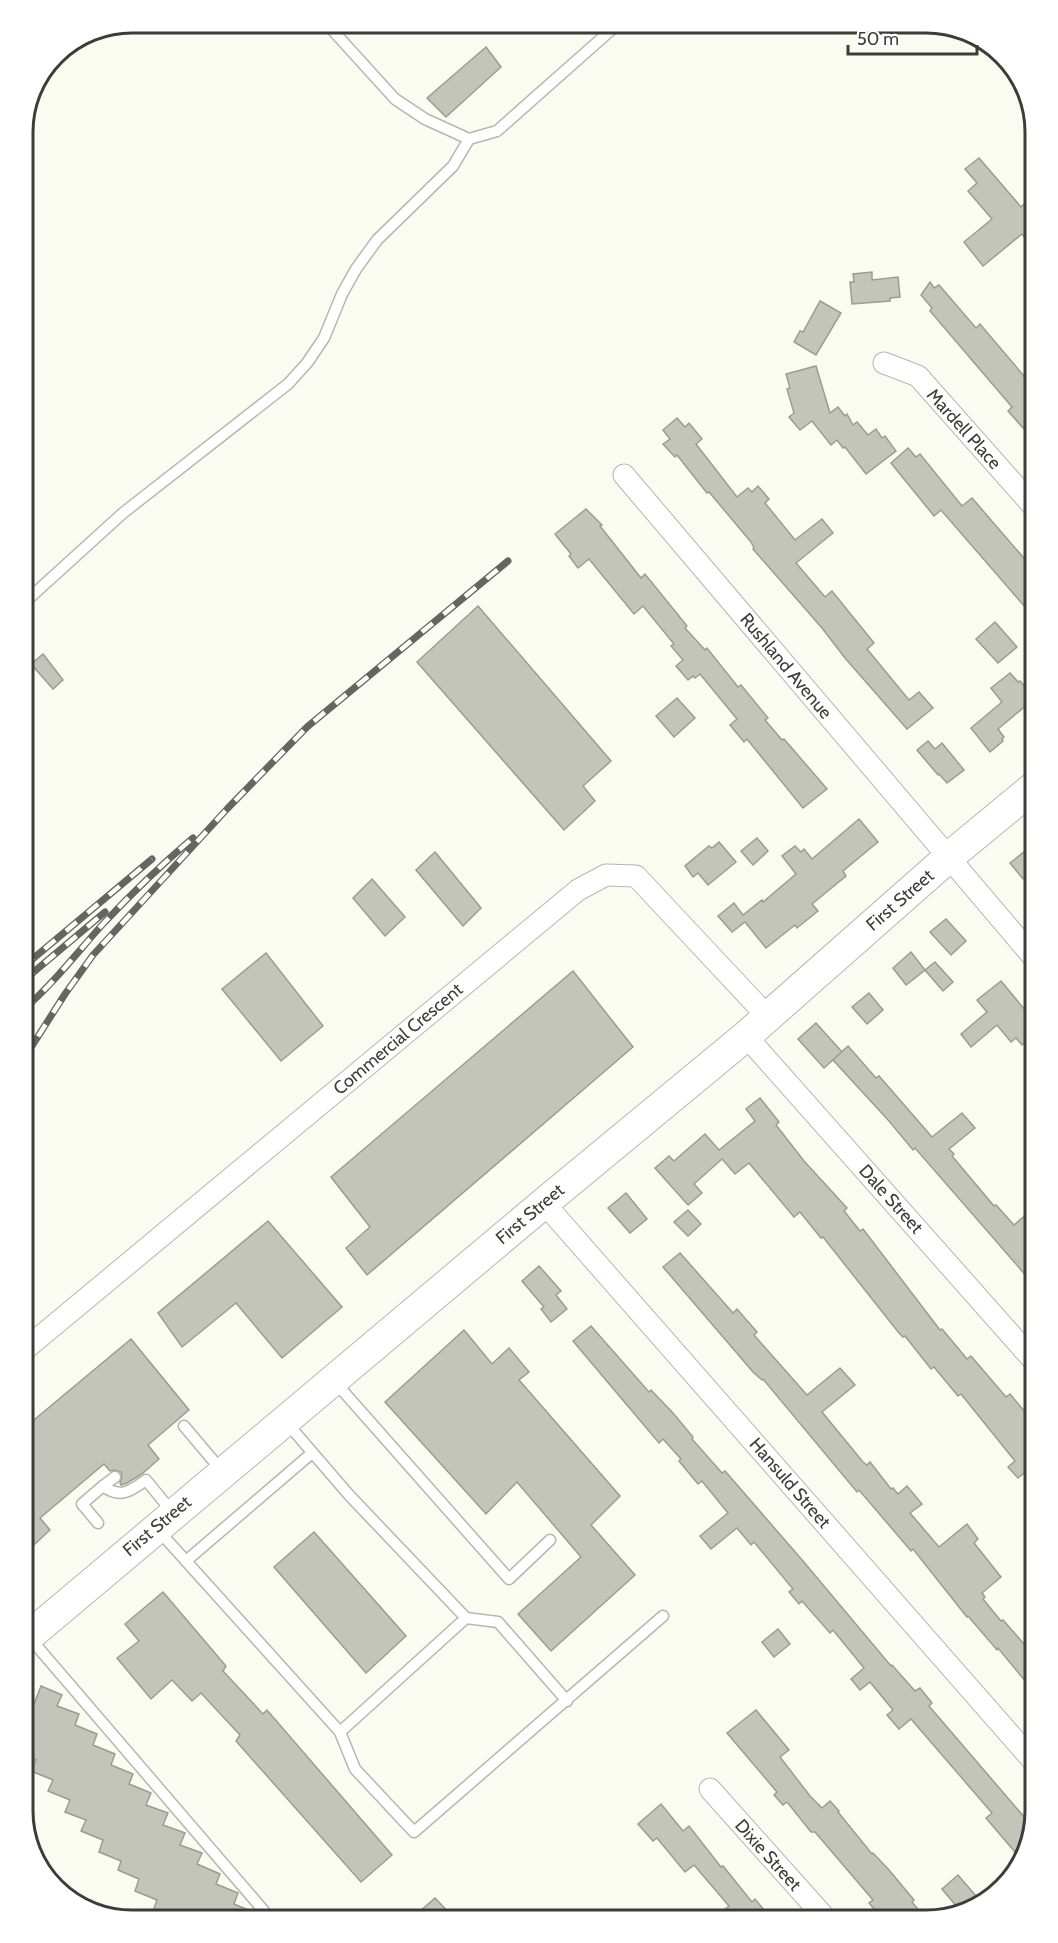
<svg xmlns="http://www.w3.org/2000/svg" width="1058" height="1943" font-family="Cabin,sans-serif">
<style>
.building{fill:#c3c5bb;stroke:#9b9d93;stroke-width:1.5}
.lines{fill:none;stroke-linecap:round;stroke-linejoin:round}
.lane-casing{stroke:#b6b8ae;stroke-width:13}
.street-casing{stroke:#b6b8ae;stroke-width:23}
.secondary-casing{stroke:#b6b8ae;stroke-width:32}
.lane{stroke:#fff;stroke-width:10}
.street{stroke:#fff;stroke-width:21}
.secondary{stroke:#fff;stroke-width:30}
.rail-casing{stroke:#656660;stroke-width:7}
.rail{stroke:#fff;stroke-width:4.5;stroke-dasharray:14;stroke-linecap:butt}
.labels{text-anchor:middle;stroke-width:4.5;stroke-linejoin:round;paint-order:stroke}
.street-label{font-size:18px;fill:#3c3d38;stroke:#fff}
.rim{fill:none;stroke:#3c3d38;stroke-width:3}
</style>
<rect width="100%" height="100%" fill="#fafcf1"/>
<g class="building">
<polygon points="486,47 501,67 446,117 427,98"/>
<polygon points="979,158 1021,207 1024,204 1027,209 1035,201 1035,250 1022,234 983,266 964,242 992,219 968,191 977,183 965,169"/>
<polygon points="872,272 872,280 898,277 900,297 890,298 890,301 852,304 850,282 854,282 853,274"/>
<polygon points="930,282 934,288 939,285 976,328 980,324 1035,389 1035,420 1024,429 1008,411 1012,407 930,311 932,308 921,295"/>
<polygon points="820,301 841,313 816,355 794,342 800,331 803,332"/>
<polygon points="816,366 830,413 838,407 845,416 847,414 853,425 857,422 868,435 876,429 882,438 885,436 896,451 866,474 845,447 843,448 837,440 831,445 812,421 800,430 789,417 794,413 787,389 790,388 786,374"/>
<polygon points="677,418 685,427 689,423 702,439 696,444 737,497 748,488 752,492 758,486 769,499 765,503 795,540 822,519 833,533 796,563 825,597 832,591 874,643 867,649 909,700 919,692 933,708 907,729 845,658 822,628 753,549 754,548 751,542 709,492 707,493 677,455 675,457 663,444 670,439 663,430"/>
<polygon points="908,448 916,457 920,454 962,506 972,498 1035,571 1035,598 1025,607 941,510 934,516 891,463"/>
<polygon points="586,509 602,525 600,526 641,578 645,574 687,626 685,628 705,650 707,648 738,687 741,685 768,718 765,720 782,740 784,739 827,789 803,808 747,739 744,742 730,725 737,719 700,674 695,678 693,676 688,680 676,666 683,660 671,646 674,644 643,606 634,614 589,559 578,568 569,556 571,554 555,534"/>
<polygon points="478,606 611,761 583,786 595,801 564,830 417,662"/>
<polygon points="995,622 1017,647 998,663 976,639"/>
<polygon points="43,654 63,680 53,689 31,664"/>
<polygon points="1010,673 1018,682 1020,681 1035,698 998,729 1004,737 1002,739 1003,741 990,752 971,728 1002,702 991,688"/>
<polygon points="677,698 695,718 674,737 656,716"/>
<polygon points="928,741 935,749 942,743 964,770 947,783 939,774 938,775 917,750"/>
<polygon points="859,819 878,842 843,871 846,876 812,904 818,911 797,928 795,925 766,948 745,922 732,932 718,916 734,903 743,915 762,900 763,902 796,874 782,856 795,846 801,852 804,849 812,859"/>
<polygon points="757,838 768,851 753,865 741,851"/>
<polygon points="719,842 736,862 708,885 698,873 693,877 685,866 709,846 712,848"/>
<polygon points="1035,843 1035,870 1023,879 1010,863"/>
<polygon points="435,852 481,908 463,926 416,870"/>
<polygon points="372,879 405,917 385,936 353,898"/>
<polygon points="946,919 966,941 951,955 930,932"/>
<polygon points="911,952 925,970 906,985 893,968"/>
<polygon points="266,953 323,1026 281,1061 222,989"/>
<polygon points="935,962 953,982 943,991 925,970"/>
<polygon points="573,971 633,1047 367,1275 346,1248 370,1227 331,1177"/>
<polygon points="1001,981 1035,1022 1035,1034 1022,1045 1016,1038 1011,1042 997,1025 971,1047 961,1034 987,1012 977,1000"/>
<polygon points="869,993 883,1010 867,1024 852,1007"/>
<polygon points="816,1023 842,1052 824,1068 798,1039"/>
<polygon points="848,1046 876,1078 879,1076 932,1137 962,1113 975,1128 949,1149 954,1154 952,1156 994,1206 996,1205 1014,1225 1035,1207 1035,1286 915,1148 913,1150 889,1121 833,1060"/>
<polygon points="760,1098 779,1122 776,1125 804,1161 847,1208 844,1211 860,1231 863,1229 940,1330 942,1329 967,1359 971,1356 1006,1397 1010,1394 1035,1424 1035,1464 1018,1478 1008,1467 1015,1461 961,1394 958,1396 934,1367 931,1369 905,1336 903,1337 899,1333 823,1237 821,1238 800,1212 794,1217 749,1163 735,1174 722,1159 694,1184 702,1193 688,1205 655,1168 669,1156 674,1161 705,1134 719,1150 755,1121 746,1109"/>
<polygon points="626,1193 647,1219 630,1233 608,1208"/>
<polygon points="688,1210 701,1224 688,1236 674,1222"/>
<polygon points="268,1221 342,1307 282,1358 236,1303 182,1347 158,1313"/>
<polygon points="680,1253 733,1313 737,1309 757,1332 754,1335 807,1395 840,1368 855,1385 822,1412 863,1462 867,1465 870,1462 891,1489 893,1488 898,1494 907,1486 922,1504 910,1513 939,1547 967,1524 978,1539 974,1543 1001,1577 982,1593 985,1597 983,1599 1001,1621 1003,1620 1025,1645 1035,1636 1035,1693 998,1648 997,1650 968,1616 967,1617 913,1549 911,1551 859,1490 857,1492 763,1379 762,1380 753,1372 663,1267"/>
<polygon points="539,1266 561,1291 556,1295 567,1309 551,1322 541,1309 544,1307 522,1281"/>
<polygon points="591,1326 649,1392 651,1390 673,1413 693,1437 692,1439 722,1473 725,1471 803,1561 891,1666 892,1665 915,1691 920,1688 932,1703 929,1706 1031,1825 1021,1859 986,1818 992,1813 911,1719 899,1729 887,1715 893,1710 870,1682 860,1690 851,1679 864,1668 833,1630 830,1633 802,1601 799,1604 789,1592 793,1589 754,1542 751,1545 737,1528 711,1549 700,1536 728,1513 702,1481 698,1484 679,1461 681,1459 663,1439 659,1443 573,1341"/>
<polygon points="464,1330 492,1364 509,1348 529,1372 519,1380 620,1496 591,1525 635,1575 551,1651 518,1614 581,1557 517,1482 486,1514 385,1402"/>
<polygon points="131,1339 189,1410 148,1445 159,1459 142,1474 127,1483 121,1485 120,1483 122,1477 121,1472 115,1470 110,1471 104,1464 40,1518 50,1530 23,1555 23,1429"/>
<polygon points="314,1532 406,1636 366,1673 274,1567"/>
<polygon points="163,1592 226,1666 223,1671 263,1714 267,1710 392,1855 361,1882 236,1741 240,1735 201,1693 192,1701 172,1680 151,1699 117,1658 139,1641 125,1624"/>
<polygon points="778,1629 790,1644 774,1657 762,1642"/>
<polygon points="41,1686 62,1695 57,1706 79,1714 75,1725 97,1734 93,1745 115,1754 111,1765 133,1774 129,1784 151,1793 146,1805 168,1813 163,1825 185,1833 180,1845 202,1853 197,1864 220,1874 216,1884 238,1893 234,1904 256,1913 260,1920 175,1920 153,1911 157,1900 135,1891 139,1879 118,1870 121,1861 99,1852 103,1840 81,1831 86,1820 65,1812 70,1800 48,1791 53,1780 31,1771 36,1760 22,1754 23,1732"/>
<polygon points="756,1710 789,1750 780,1757 810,1796 822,1808 830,1801 839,1811 838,1812 872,1854 873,1853 889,1870 914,1900 912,1902 927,1920 883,1920 869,1903 873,1900 815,1832 811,1832 787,1802 783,1805 774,1795 777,1792 727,1733"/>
<polygon points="661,1804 683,1831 689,1826 721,1867 723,1866 752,1902 755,1899 764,1910 760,1912 767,1920 711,1920 729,1906 694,1865 685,1872 657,1838 653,1841 638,1824"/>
<polygon points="958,1875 981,1902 968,1912 962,1913 942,1889"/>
<polygon points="435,1898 456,1920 410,1920"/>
</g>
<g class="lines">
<g class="lane-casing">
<g id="lane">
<polyline points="326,23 395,99 425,119 469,139 497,131 619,23"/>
<polyline points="23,607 25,602 123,513 288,384 307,363 324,338 342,294 356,269 377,240 453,166 469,139"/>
<polyline points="335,1382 509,1579 550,1540"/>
<polyline points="287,1423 349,1495 466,1618 340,1732"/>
<polyline points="184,1426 222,1471"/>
<polyline points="103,1486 115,1477"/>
<path d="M98 1523 82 1504 103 1486C120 1499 131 1491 146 1480L173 1513"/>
<polyline points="158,1530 340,1732 355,1769 414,1832 663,1616"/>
<polyline points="186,1561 312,1453"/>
<polyline points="466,1618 498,1622 567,1701"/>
<polyline points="29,1637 264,1911 268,1920"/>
</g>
</g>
<g class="street-casing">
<g id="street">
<polyline points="884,363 918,376 1035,508"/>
<polyline points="624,475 1035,959"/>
<polyline points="746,1036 1035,1362"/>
<polyline points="544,1203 1035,1763"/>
<polyline points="23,1351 578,890 606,875 636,876 768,1017"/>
<polyline points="710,1789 827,1920"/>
</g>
</g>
<g class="secondary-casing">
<polyline id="secondary" points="23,1641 544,1203 746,1036 949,857 1035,786"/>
</g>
<use href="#lane" class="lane"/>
<use href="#street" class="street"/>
<use href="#secondary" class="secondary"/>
<g class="rail-casing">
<g id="rail">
<polyline points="23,967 152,859"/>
<polyline points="23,981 105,912"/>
<path d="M23 1010C53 984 76 954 102 925 131 894 161 865 193 838"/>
<polyline points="23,1060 65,994 93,955 227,809 307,727 508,561"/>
</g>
</g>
<use href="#rail" class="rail"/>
</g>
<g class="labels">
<g class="street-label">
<text transform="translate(964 429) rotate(48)" y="6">Mardell Place</text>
<text transform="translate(786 666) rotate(50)" y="6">Rushland Avenue</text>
<text transform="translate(900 900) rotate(-41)" y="6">First Street</text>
<text transform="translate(398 1039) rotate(-40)" y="6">Commercial Crescent</text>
<text transform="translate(891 1199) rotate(48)" y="6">Dale Street</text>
<text transform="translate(530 1214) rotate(-40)" y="6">First Street</text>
<text transform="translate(790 1483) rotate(49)" y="6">Hansuld Street</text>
<text transform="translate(157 1526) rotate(-40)" y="6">First Street</text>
<text transform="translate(768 1855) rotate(48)" y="6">Dixie Street</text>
</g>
</g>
<path d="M0 0H1058V1943H0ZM132 33H926A99 99 0 0 1 1025 132V1811A99 99 0 0 1 926 1910H132A99 99 0 0 1 33 1811V132A99 99 0 0 1 132 33Z" fill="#fff" fill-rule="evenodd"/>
<path class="rim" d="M132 33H926A99 99 0 0 1 1025 132V1811A99 99 0 0 1 926 1910H132A99 99 0 0 1 33 1811V132A99 99 0 0 1 132 33Z"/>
<path d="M848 45v9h129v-9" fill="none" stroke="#3c3d38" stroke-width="3"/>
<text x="857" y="45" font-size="18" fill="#3c3d38" stroke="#ffffff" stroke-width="4.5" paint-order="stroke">50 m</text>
</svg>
